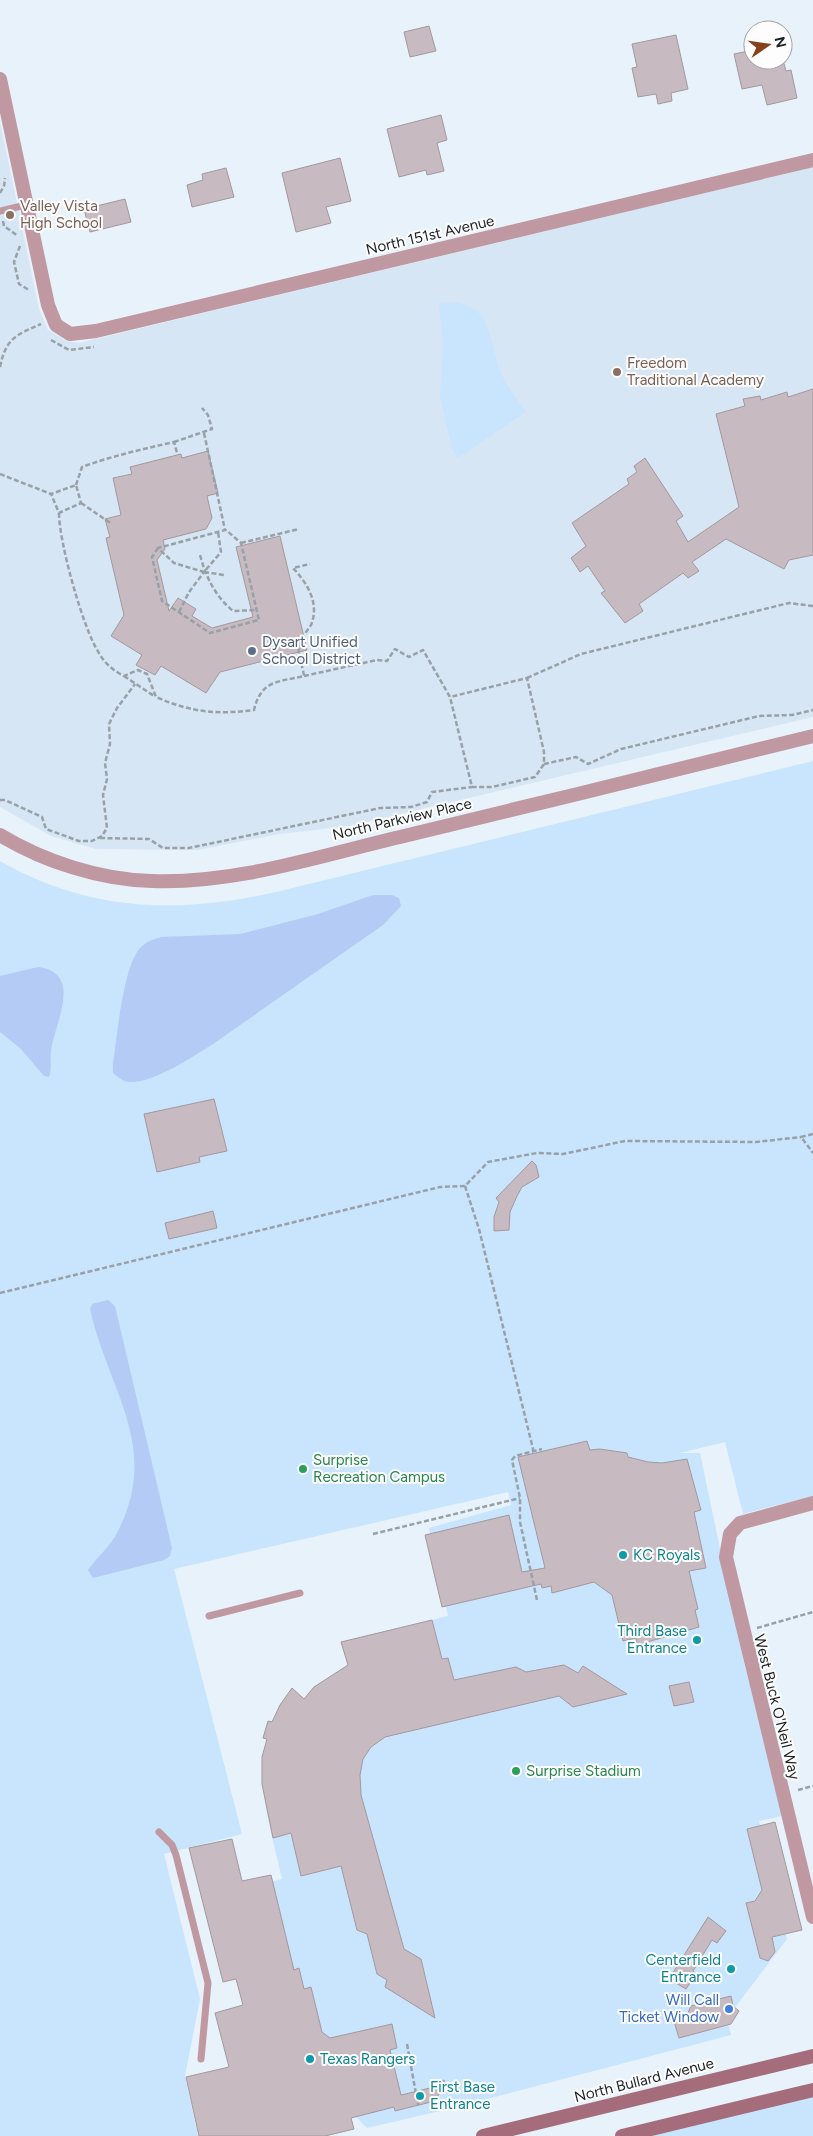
<svg xmlns="http://www.w3.org/2000/svg" width="813" height="2136" font-family="Figtree,sans-serif">
<style>
.built{fill:#d6e6f4}
.green{fill:#c8e5fd}
.water{fill:#b4cbf5}
.building{fill:#c7bbc1;stroke:#a3989e}
.lines{fill:none;stroke-linecap:round;stroke-linejoin:round}
.path{stroke:#99a1a7;stroke-width:2.5;stroke-dasharray:5 2.5;stroke-linecap:butt}
.service{stroke:#bf98a1;stroke-width:7}
.minor{stroke:#bf98a1;stroke-width:14}
.tertiary{stroke:#bf98a1;stroke-width:14}
.secondary{stroke:#a56d7b;stroke-width:14}
.education-dot{fill:#8d6e63;stroke:#fdfdfd;stroke-width:2}
.service-dot{fill:#5c6f8a;stroke:#fdfdfd;stroke-width:2}
.leisure-dot{fill:#2e9e5b;stroke:#fdfdfd;stroke-width:2}
.culture-dot{fill:#0f9aa8;stroke:#fdfdfd;stroke-width:2}
.shop-dot{fill:#3f7fe0;stroke:#fdfdfd;stroke-width:2}
.labels{text-anchor:middle;stroke-width:4;stroke-linejoin:round;paint-order:stroke}
.education-label{font-size:15px;fill:#785e54;stroke:#fdfdfd;text-anchor:start}
.street-label{font-size:15px;fill:#1d2124;stroke:#fdfdfd}
.service-label{font-size:15px;fill:#4e5e75;stroke:#fdfdfd;text-anchor:start}
.leisure-label{font-size:15px;fill:#27864d;stroke:#fdfdfd;text-anchor:start}
.culture-label{font-size:15px;fill:#0d838f;stroke:#fdfdfd;text-anchor:start}
.shop-label{font-size:15px;fill:#366cbe;stroke:#fdfdfd;text-anchor:end}
</style>
<rect width="100%" height="100%" fill="#e7f2fa"/>
<polygon class="built" points="0,122 39,309 48,330 66,341 79,343 813,167 813,717 349,826 279,834 198,850 96,849 51,836 0,807"/>
<g class="green">
<path d="M456 302C491 308 489 337 498 365 502 379 517 400 526 412L458 458 452 449 440 397 443 345 439 303Z"/>
<path d="M813 761V1496L743 1514 725 1442 680 1453H700L744 1663 782 1816 759 1821 787 1939 727 2018 731 2035 457 2107 367 2128 275 2037 236 1891 282 1879C272 1833 255 1786 267 1739L263 1738 268 1721 272 1722 280 1705 292 1688 304 1699 314 1687 348 1665 341 1642 448 1616 429 1528 511 1505 508 1492 174 1569 242 1834 164 1854 200 1999 185 2076 198 2136H0V861C89 912 178 914 276 892Z"/>
<polygon points="813,2095 813,2136 651,2136"/>
</g>
<g class="water">
<path d="M373 895H392L399 898 401 906 383 925 213 1044C194 1056 152 1084 130 1082 123 1082 118 1077 113 1073V1064C117 1037 123 965 141 947 147 941 154 939 162 937L240 934 318 914Z"/>
<path d="M38 967C83 973 56 1020 51 1050 50 1059 52 1068 49 1077L44 1076 21 1049 0 1032V976Z"/>
<path d="M108 1300 115 1306 172 1548 170 1556 164 1560 93 1578 88 1570C97 1557 111 1546 118 1531 161 1446 108 1390 90 1309L92 1304Z"/>
</g>
<g class="building">
<polygon points="429,26 436,51 410,57 404,32"/>
<polygon points="676,35 688,89 671,93 672,101 658,104 656,94 638,97 632,68 637,67 632,44"/>
<polygon points="753,50 753,60 783,60 786,71 791,70 797,98 767,105 762,85 742,89 734,54"/>
<polygon points="441,115 447,140 437,143 444,171 427,175 426,170 399,177 387,129"/>
<polygon points="340,158 351,201 326,207 331,223 296,232 282,173"/>
<polygon points="226,168 234,197 192,207 187,185 203,180 202,174"/>
<polygon points="125,199 131,222 90,232 84,209"/>
<polygon points="813,389 813,555 789,560 784,569 726,539 692,562 699,571 688,578 683,573 639,604 643,611 625,623 601,593 605,591 588,566 580,572 571,558 586,546 572,523 629,484 627,479 637,472 634,466 645,458 683,516 676,521 688,542 739,507 716,414 745,406 743,399 760,396 761,400 787,392 788,397"/>
<polygon points="208,451 218,493 207,496 212,518 206,529 163,540 165,549 157,560 169,611 178,598 196,609 192,616 212,628 253,617 236,547 280,536 307,650 220,672 206,693 161,666 155,675 136,665 142,655 111,636 124,615 106,538 110,537 105,519 121,515 113,478 132,474 130,467 181,454 182,458"/>
<polygon points="214,1099 227,1151 199,1157 200,1162 157,1172 144,1114"/>
<polygon points="532,1161 536,1165 539,1177 522,1187 517,1196 510,1212 509,1230 494,1231 494,1217 499,1202 496,1198"/>
<polygon points="213,1211 217,1228 169,1239 165,1223"/>
<polygon points="587,1441 590,1450 600,1449 627,1453 628,1457 648,1462 662,1463 687,1459 701,1510 694,1512 706,1568 689,1571 698,1609 695,1610 699,1627 637,1645 636,1638 623,1641 612,1595 594,1582 552,1593 551,1586 542,1588 541,1584 442,1607 425,1535 509,1515 522,1572 545,1568 518,1457"/>
<polygon points="432,1620 442,1659 448,1658 454,1680 516,1667 526,1672 564,1665 578,1673 583,1666 627,1694 573,1707 559,1696 385,1737 371,1747 363,1759 360,1775 361,1795 404,1949 421,1959 435,2018 385,1987 387,1980 377,1974 367,1934 357,1930 341,1866 301,1876 291,1833 273,1838 262,1784 262,1757 267,1739 263,1738 268,1721 272,1722 280,1705 292,1688 304,1699 314,1687 348,1665 341,1642"/>
<polygon points="689,1682 694,1702 674,1706 669,1686"/>
<polygon points="775,1822 802,1930 772,1937 775,1952 768,1961 760,1958 746,1903 755,1901 762,1890 747,1829"/>
<polygon points="232,1839 242,1881 271,1875 294,1970 299,1968 304,1989 311,1987 322,2032 330,2038 392,2024 397,2048 390,2050 401,2095 434,2087 433,2083 444,2080 447,2092 438,2094 439,2100 395,2111 394,2107 351,2118 354,2129 325,2136 199,2136 186,2077 229,2067 215,2013 243,2005 236,1979 223,1982 189,1848"/>
<polygon points="708,1917 726,1931 717,1943 712,1940 693,1971 696,1974 686,1989 669,1979"/>
<polygon points="731,1996 733,2006 739,2011 731,2024 679,2038 673,2018 687,2015 691,2006"/>
</g>
<g class="lines">
<g class="path">
<polyline points="0,193 4,186 5,178"/>
<polyline points="3,221 4,226 18,236"/>
<polyline points="20,246 14,262 19,284 29,290"/>
<polyline points="51,340 69,350 94,347"/>
<path d="M0 367C6 338 16 335 41 324"/>
<polyline points="204,433 225,530 158,548 174,563 204,572 221,552 218,532"/>
<polyline points="174,442 212,429 208,415 202,408"/>
<polyline points="0,474 51,494 76,485 81,503 59,513 51,494"/>
<path d="M76 485 82 467C112 456 143 449 174 442L177 453"/>
<polyline points="81,503 112,524"/>
<path d="M59 513C59 542 83 629 99 653 105 664 114 671 124 676L138 670 147 674 156 697C190 712 217 715 254 710 261 680 278 682 304 676 303 667 297 653 299 645 301 636 307 632 311 625 320 603 307 583 293 568L310 564"/>
<polyline points="241,543 299,529"/>
<polyline points="158,548 152,557 162,601 210,633 259,620 241,543 226,530"/>
<path d="M200 555C206 577 215 596 233 611L256 610"/>
<polyline points="204,572 224,575"/>
<polyline points="179,612 189,592 204,572"/>
<polyline points="124,676 154,696"/>
<polyline points="304,676 377,660 387,661 395,649 409,657 423,650 450,697 472,787 492,787 535,777 544,764 544,752 527,678 450,697"/>
<polyline points="527,678 581,654 789,603 813,606"/>
<polyline points="544,764 576,757 588,764 621,749 759,716 792,715 813,710"/>
<polyline points="0,800 5,800 42,817 46,829 79,841 92,841 102,836 107,828 103,795 107,779 105,763 110,744 109,724 117,708 135,684"/>
<polyline points="100,838 149,839 163,848 189,848 380,808 411,807 427,802 432,792 472,787"/>
<polyline points="813,1134 801,1137 813,1153"/>
<polyline points="465,1186 479,1229 534,1453"/>
<polyline points="0,1293 440,1187 465,1186 488,1162 537,1153 563,1154 625,1141 756,1142 801,1137"/>
<polyline points="373,1534 520,1498"/>
<polyline points="537,1600 520,1522 520,1498 512,1460 515,1456 542,1449"/>
<polyline points="757,1628 813,1612"/>
<polyline points="798,1790 813,1786"/>
<polyline points="407,2044 418,2105"/>
</g>
<g class="service">
<polyline points="0,211 26,205"/>
<polyline points="209,1616 300,1593"/>
<polyline points="159,1832 172,1845 176,1855 208,1983 201,2059"/>
</g>
<g class="minor">
<polyline points="0,79 48,305 56,325 70,334 96,331 813,160"/>
<polyline points="813,1503 740,1523 730,1534 726,1557 813,1917"/>
</g>
<path class="tertiary" d="M0 835C43 861 100 880 152 881 236 884 319 856 400 837 538 804 675 770 813 736"/>
<g class="secondary">
<polyline points="483,2136 813,2056"/>
<polyline points="622,2136 813,2090"/>
</g>
</g>
<g class="education-dot">
<circle cx="10" cy="215" r="5"/>
<circle cx="617" cy="372" r="5"/>
</g>
<circle class="service-dot" cx="252" cy="651" r="5"/>
<g class="leisure-dot">
<circle cx="303" cy="1469" r="5"/>
<circle cx="516" cy="1771" r="5"/>
</g>
<g class="culture-dot">
<circle cx="623" cy="1555" r="5"/>
<circle cx="697" cy="1640" r="5"/>
<circle cx="731" cy="1969" r="5"/>
<circle cx="310" cy="2059" r="5"/>
<circle cx="420" cy="2096" r="5"/>
</g>
<circle class="shop-dot" cx="729" cy="2009" r="5"/>
<g class="labels">
<g class="education-label">
<text x="20" y="211">Valley Vista<tspan x="20" dy="17">High School</tspan></text>
<text x="627" y="368">Freedom<tspan x="627" dy="17">Traditional Academy</tspan></text>
</g>
<g class="street-label">
<text transform="translate(430 235) rotate(-13)" y="5">North 151st Avenue</text>
<text transform="translate(402 819) rotate(-13)" y="5">North Parkview Place</text>
<text transform="translate(777 1707) rotate(76)" y="5">West Buck O'Neil Way</text>
<text transform="translate(644 2080) rotate(-14)" y="5">North Bullard Avenue</text>
</g>
<g class="service-label">
<text x="262" y="647">Dysart Unified<tspan x="262" dy="17">School District</tspan></text>
</g>
<g class="leisure-label">
<text x="313" y="1465">Surprise<tspan x="313" dy="17">Recreation Campus</tspan></text>
<text x="526" y="1776">Surprise Stadium</text>
</g>
<g class="culture-label">
<text x="633" y="1560">KC Royals</text>
<text x="687" y="1636" text-anchor="end">Third Base<tspan x="687" dy="17">Entrance</tspan></text>
<text x="721" y="1965" text-anchor="end">Centerfield<tspan x="721" dy="17">Entrance</tspan></text>
<text x="320" y="2064">Texas Rangers</text>
<text x="430" y="2092">First Base<tspan x="430" dy="17">Entrance</tspan></text>
</g>
<g class="shop-label">
<text x="719" y="2005">Will Call<tspan x="719" dy="17">Ticket Window</tspan></text>
</g>
</g>
<g transform="translate(768 45) rotate(77)"><circle r="24" fill="#fdfdfd" stroke="#a3a5a6"/>
<path d="M0-4L9 19L0 12L-9 19Z" fill="#86411a"/>
<text y="-8" font-size="14" font-weight="bold" text-anchor="middle" fill="#1d2124">N</text>
</g>
</svg>
